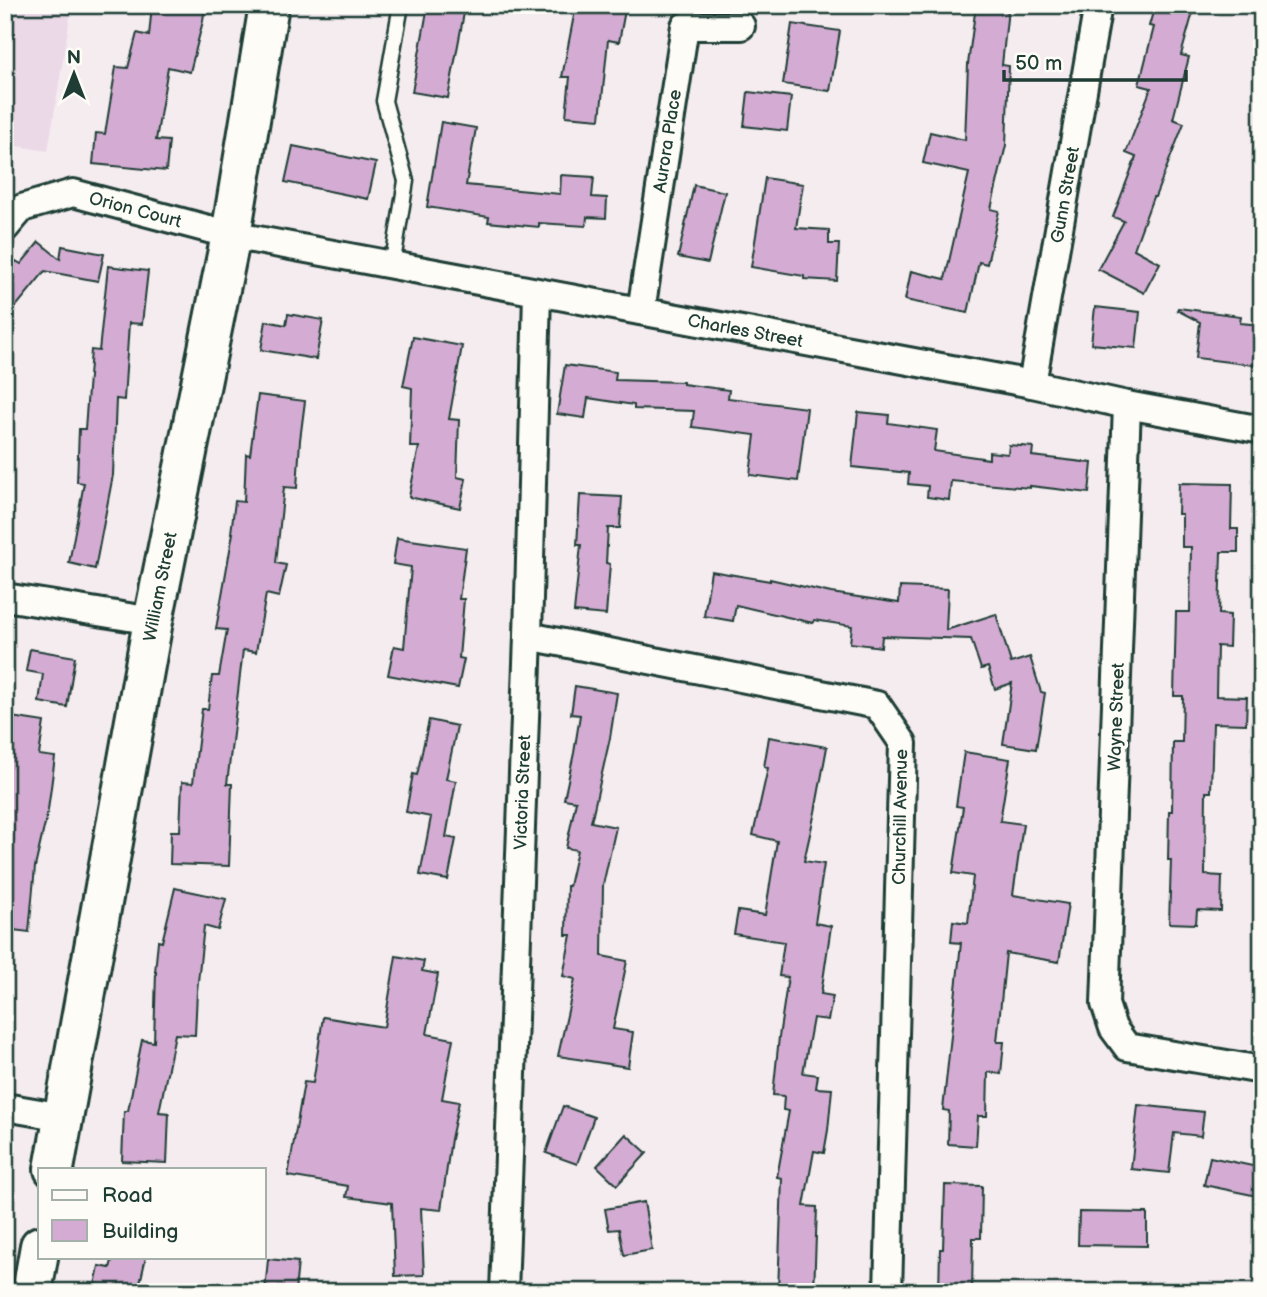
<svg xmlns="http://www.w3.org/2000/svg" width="1267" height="1297" font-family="'Balsamiq Sans',sans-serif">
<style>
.built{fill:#ebd9e7}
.building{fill:#d4acd3;stroke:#1f3d34;stroke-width:2}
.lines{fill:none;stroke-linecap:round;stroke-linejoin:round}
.service-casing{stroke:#1f3d34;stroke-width:19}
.minor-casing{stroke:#1f3d34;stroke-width:32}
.secondary-casing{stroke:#1f3d34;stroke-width:44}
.service{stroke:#fdfcf7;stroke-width:14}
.minor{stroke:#fdfcf7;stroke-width:26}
.secondary{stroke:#fdfcf7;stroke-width:38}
.labels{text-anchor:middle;stroke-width:7;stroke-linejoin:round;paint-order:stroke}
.street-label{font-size:18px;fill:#1f3d34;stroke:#fdfcf7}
</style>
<rect width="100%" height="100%" fill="#f5ecf0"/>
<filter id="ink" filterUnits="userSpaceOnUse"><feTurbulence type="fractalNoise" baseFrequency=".0143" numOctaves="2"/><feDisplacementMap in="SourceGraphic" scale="14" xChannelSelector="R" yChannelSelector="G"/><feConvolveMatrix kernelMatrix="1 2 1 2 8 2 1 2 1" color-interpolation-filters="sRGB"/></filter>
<g filter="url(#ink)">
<polygon class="built" points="5,5 72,5 48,151 5,144"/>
<g class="building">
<polygon points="152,5 205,5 203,21 190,72 168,67 156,140 169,141 166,171 93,164 96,133 105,134 116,67 128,68 137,33 149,36"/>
<polygon points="576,5 626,5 619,42 608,40 600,119 566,116 570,77 562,77"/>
<polygon points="976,5 1008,9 1002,65 1009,66 1006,145 991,209 999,211 987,264 979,262 968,313 905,300 911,271 945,279 969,173 923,163 930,132 965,140 968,64"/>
<polygon points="1155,5 1195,5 1181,55 1189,57 1173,119 1184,123 1155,197 1153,197 1134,249 1160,263 1144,293 1098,269 1124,221 1113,217 1136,157 1126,153 1151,88 1139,85 1154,27 1149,26"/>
<polygon points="428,6 464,13 448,98 412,92"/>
<polygon points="792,24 840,31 830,91 783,84"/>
<polygon points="748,92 791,97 787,131 744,126"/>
<polygon points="441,122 476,128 466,185 560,194 561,175 594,177 592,197 607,198 606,218 587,217 586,226 539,223 539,227 488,222 489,217 427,207"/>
<polygon points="293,146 376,163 368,199 285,182"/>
<polygon points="765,178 803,184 796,228 829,230 829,244 839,244 837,281 804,279 804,276 751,267"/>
<polygon points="694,185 725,192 708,263 678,257"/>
<polygon points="39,242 60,259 62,246 104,254 98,281 45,271 5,320 5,274 16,261 21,264"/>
<polygon points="108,266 148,271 142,324 129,323 124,400 116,399 113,475 95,569 69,563 84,483 77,482 79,429 85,429 91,350 99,351"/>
<polygon points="1095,307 1140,312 1136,348 1091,344"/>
<polygon points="1178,308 1241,316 1240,323 1262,325 1262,366 1196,358 1200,322 1177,310"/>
<polygon points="288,314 323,320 316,359 261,350 266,321 286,325"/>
<polygon points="413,337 462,346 449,419 459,420 457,477 466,479 460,508 409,497 419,447 410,447 412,388 403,386"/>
<polygon points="565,365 616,372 615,380 683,382 683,384 729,390 728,398 807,408 798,481 750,475 755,435 692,427 694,411 634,409 634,405 588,398 585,418 557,414"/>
<polygon points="258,395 305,401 300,440 297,488 284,487 276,563 286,565 279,597 266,594 256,652 243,650 227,784 232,784 229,866 170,864 171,831 180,831 182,782 193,783 202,709 208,709 212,676 219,676 227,630 216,629 233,533 231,533 235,501 244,502 246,454 250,455"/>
<polygon points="858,412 889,415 888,423 937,430 934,451 989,459 989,452 1008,454 1009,445 1033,447 1032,456 1092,463 1089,493 1030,486 1030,488 951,481 949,500 927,497 928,486 908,484 909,473 852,467"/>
<polygon points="1179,483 1232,484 1231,529 1238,529 1238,552 1221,552 1219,614 1230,615 1229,647 1217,646 1216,696 1247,697 1246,724 1213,723 1211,792 1206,792 1205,875 1222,876 1221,911 1197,910 1196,924 1169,923 1171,860 1168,860 1169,811 1172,811 1173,742 1182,742 1183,696 1174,696 1176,612 1190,612 1191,547 1182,547 1182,514 1178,514"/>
<polygon points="580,495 622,497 620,528 608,528 606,563 610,564 606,615 574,612 581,545 577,545"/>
<polygon points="397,538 466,548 459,599 464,599 459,658 464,659 458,688 388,675 394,646 404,648 411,567 393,564"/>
<polygon points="711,571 770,581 770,579 831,593 899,603 900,587 948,589 946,630 996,614 1011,663 1030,657 1041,692 1045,693 1036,749 1003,744 1012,683 995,689 988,667 981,669 971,639 882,636 881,647 850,643 852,626 814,620 813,623 736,605 733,621 704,616"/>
<polygon points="30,649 75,657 67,707 39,702 43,674 26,671"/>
<polygon points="575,686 617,693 610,738 591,822 616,827 603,885 602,956 627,961 613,1029 633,1032 628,1067 558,1056 575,979 563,976 571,935 566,935 567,886 569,886 577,850 566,848 576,801 564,799 574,753 580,715 571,714"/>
<polygon points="5,716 44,722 39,755 55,757 48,810 35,867 29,932 5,929"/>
<polygon points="429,720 457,726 446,779 456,781 446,837 456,839 448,880 420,875 431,817 406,812 413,774 417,775"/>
<polygon points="769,737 827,747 815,812 804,861 824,864 815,923 831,926 821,994 833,996 828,1020 813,1018 803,1073 818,1075 816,1088 832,1089 828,1130 824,1153 814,1151 804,1206 817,1207 814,1292 778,1292 782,1178 777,1177 789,1111 783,1110 784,1096 773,1095 779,1037 788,977 779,976 784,942 734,934 738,911 765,915 777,841 753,835 768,768 764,767"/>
<polygon points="964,752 1010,759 1000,821 1023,824 1013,895 1068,904 1059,962 1006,953 997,1042 1004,1042 1001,1074 988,1072 987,1116 978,1116 976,1146 948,1144 949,1111 943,1110 961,943 951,942 953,921 968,923 973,876 953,873 963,807 956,806"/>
<polygon points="175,888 226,899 218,930 204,926 197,991 195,1035 175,1034 159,1112 169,1113 167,1163 122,1161 124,1111 128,1111 142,1040 154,1042 156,972 155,972 158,941 162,942"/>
<polygon points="396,956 424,961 422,971 438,974 427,1034 453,1039 442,1099 459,1102 451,1139 441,1210 421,1208 424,1275 395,1276 392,1203 346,1197 348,1186 288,1176 304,1082 313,1083 323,1017 384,1027"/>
<polygon points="1138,1105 1204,1112 1201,1136 1174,1133 1169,1173 1131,1169"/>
<polygon points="563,1106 594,1117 577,1164 546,1153"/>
<polygon points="626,1134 647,1153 617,1185 597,1166"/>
<polygon points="1210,1157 1262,1168 1262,1197 1204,1185"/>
<polygon points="945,1185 982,1186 981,1238 973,1238 972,1292 939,1292 940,1249 943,1249"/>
<polygon points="644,1202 652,1250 624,1255 619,1229 609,1230 605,1209"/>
<polygon points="1079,1212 1147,1213 1147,1246 1078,1245"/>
<polygon points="113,1257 146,1257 138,1292 126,1292 95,1285 99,1266 110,1268"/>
<polygon points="268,1259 298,1262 295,1292 265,1292"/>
</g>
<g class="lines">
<g class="service-casing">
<polyline id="service" points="392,267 406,181 384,101 401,5"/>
</g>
<g class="minor-casing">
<g id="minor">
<path id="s1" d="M5 228 22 208 73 193 231 235 1032 384 1127 405 1262 430"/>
<path id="s2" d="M641 311 685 26H741"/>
<path id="s3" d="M1032 384 1098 5"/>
<polyline points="1127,405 1105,1004 1113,1028 1127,1047 1262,1070"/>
<polyline points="5,597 153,621"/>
<polyline points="528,636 877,705 903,743 888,1292"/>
<polyline points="5,1107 63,1117"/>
<path id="s4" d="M504 1292 528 636 537 293"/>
</g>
</g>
<g class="secondary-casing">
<g id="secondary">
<path id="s5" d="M54 1169 153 621 231 235 269 5"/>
<polyline points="32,1292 40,1246"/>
</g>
</g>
<use href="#service" class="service"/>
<use href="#minor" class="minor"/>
<use href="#secondary" class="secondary"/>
</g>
</g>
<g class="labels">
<g class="street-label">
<text dy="6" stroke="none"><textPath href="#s2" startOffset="172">Aurora Place</textPath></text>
<text dy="6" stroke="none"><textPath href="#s3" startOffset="192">Gunn Street</textPath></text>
<text dy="6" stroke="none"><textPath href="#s1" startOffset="144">Orion Court</textPath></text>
<text dy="6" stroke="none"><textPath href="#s1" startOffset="766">Charles Street</textPath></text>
<text dy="6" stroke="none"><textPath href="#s5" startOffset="592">William Street</textPath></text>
<text transform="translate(1116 717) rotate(-88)" y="6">Wayne Street</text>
<text dy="6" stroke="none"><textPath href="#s4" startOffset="500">Victoria Street</textPath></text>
<text transform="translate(900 817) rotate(-89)" y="6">Churchill Avenue</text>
</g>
</g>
<rect width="1267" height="1297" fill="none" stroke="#fdfcf7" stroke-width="28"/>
<rect x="14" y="14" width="1239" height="1269" fill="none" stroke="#1f3d34" stroke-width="2.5" filter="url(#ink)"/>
<rect x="38" y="1168" width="228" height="91" fill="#fdfcf7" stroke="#a4b0a9" stroke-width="2"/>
<rect x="52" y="1190" width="35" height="10" fill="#fdfcf7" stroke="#a4b0a9" stroke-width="2"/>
<text x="102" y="1202" font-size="21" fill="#1f3d34">Road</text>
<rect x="52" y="1220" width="35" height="21" fill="#d4acd3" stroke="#a4b0a9" stroke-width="2"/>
<text x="102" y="1238" font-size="21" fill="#1f3d34">Building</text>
<g transform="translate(74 74)" stroke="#fdfcf7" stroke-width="5" paint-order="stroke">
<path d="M0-5L12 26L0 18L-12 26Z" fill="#1f3d34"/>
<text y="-10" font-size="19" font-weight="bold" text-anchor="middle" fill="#1f3d34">N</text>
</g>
<path d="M1004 70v10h182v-10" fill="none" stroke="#1f3d34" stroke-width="3.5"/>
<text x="1015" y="70" font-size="21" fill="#1f3d34" stroke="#fdfcf7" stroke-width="5" paint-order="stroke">50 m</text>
</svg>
